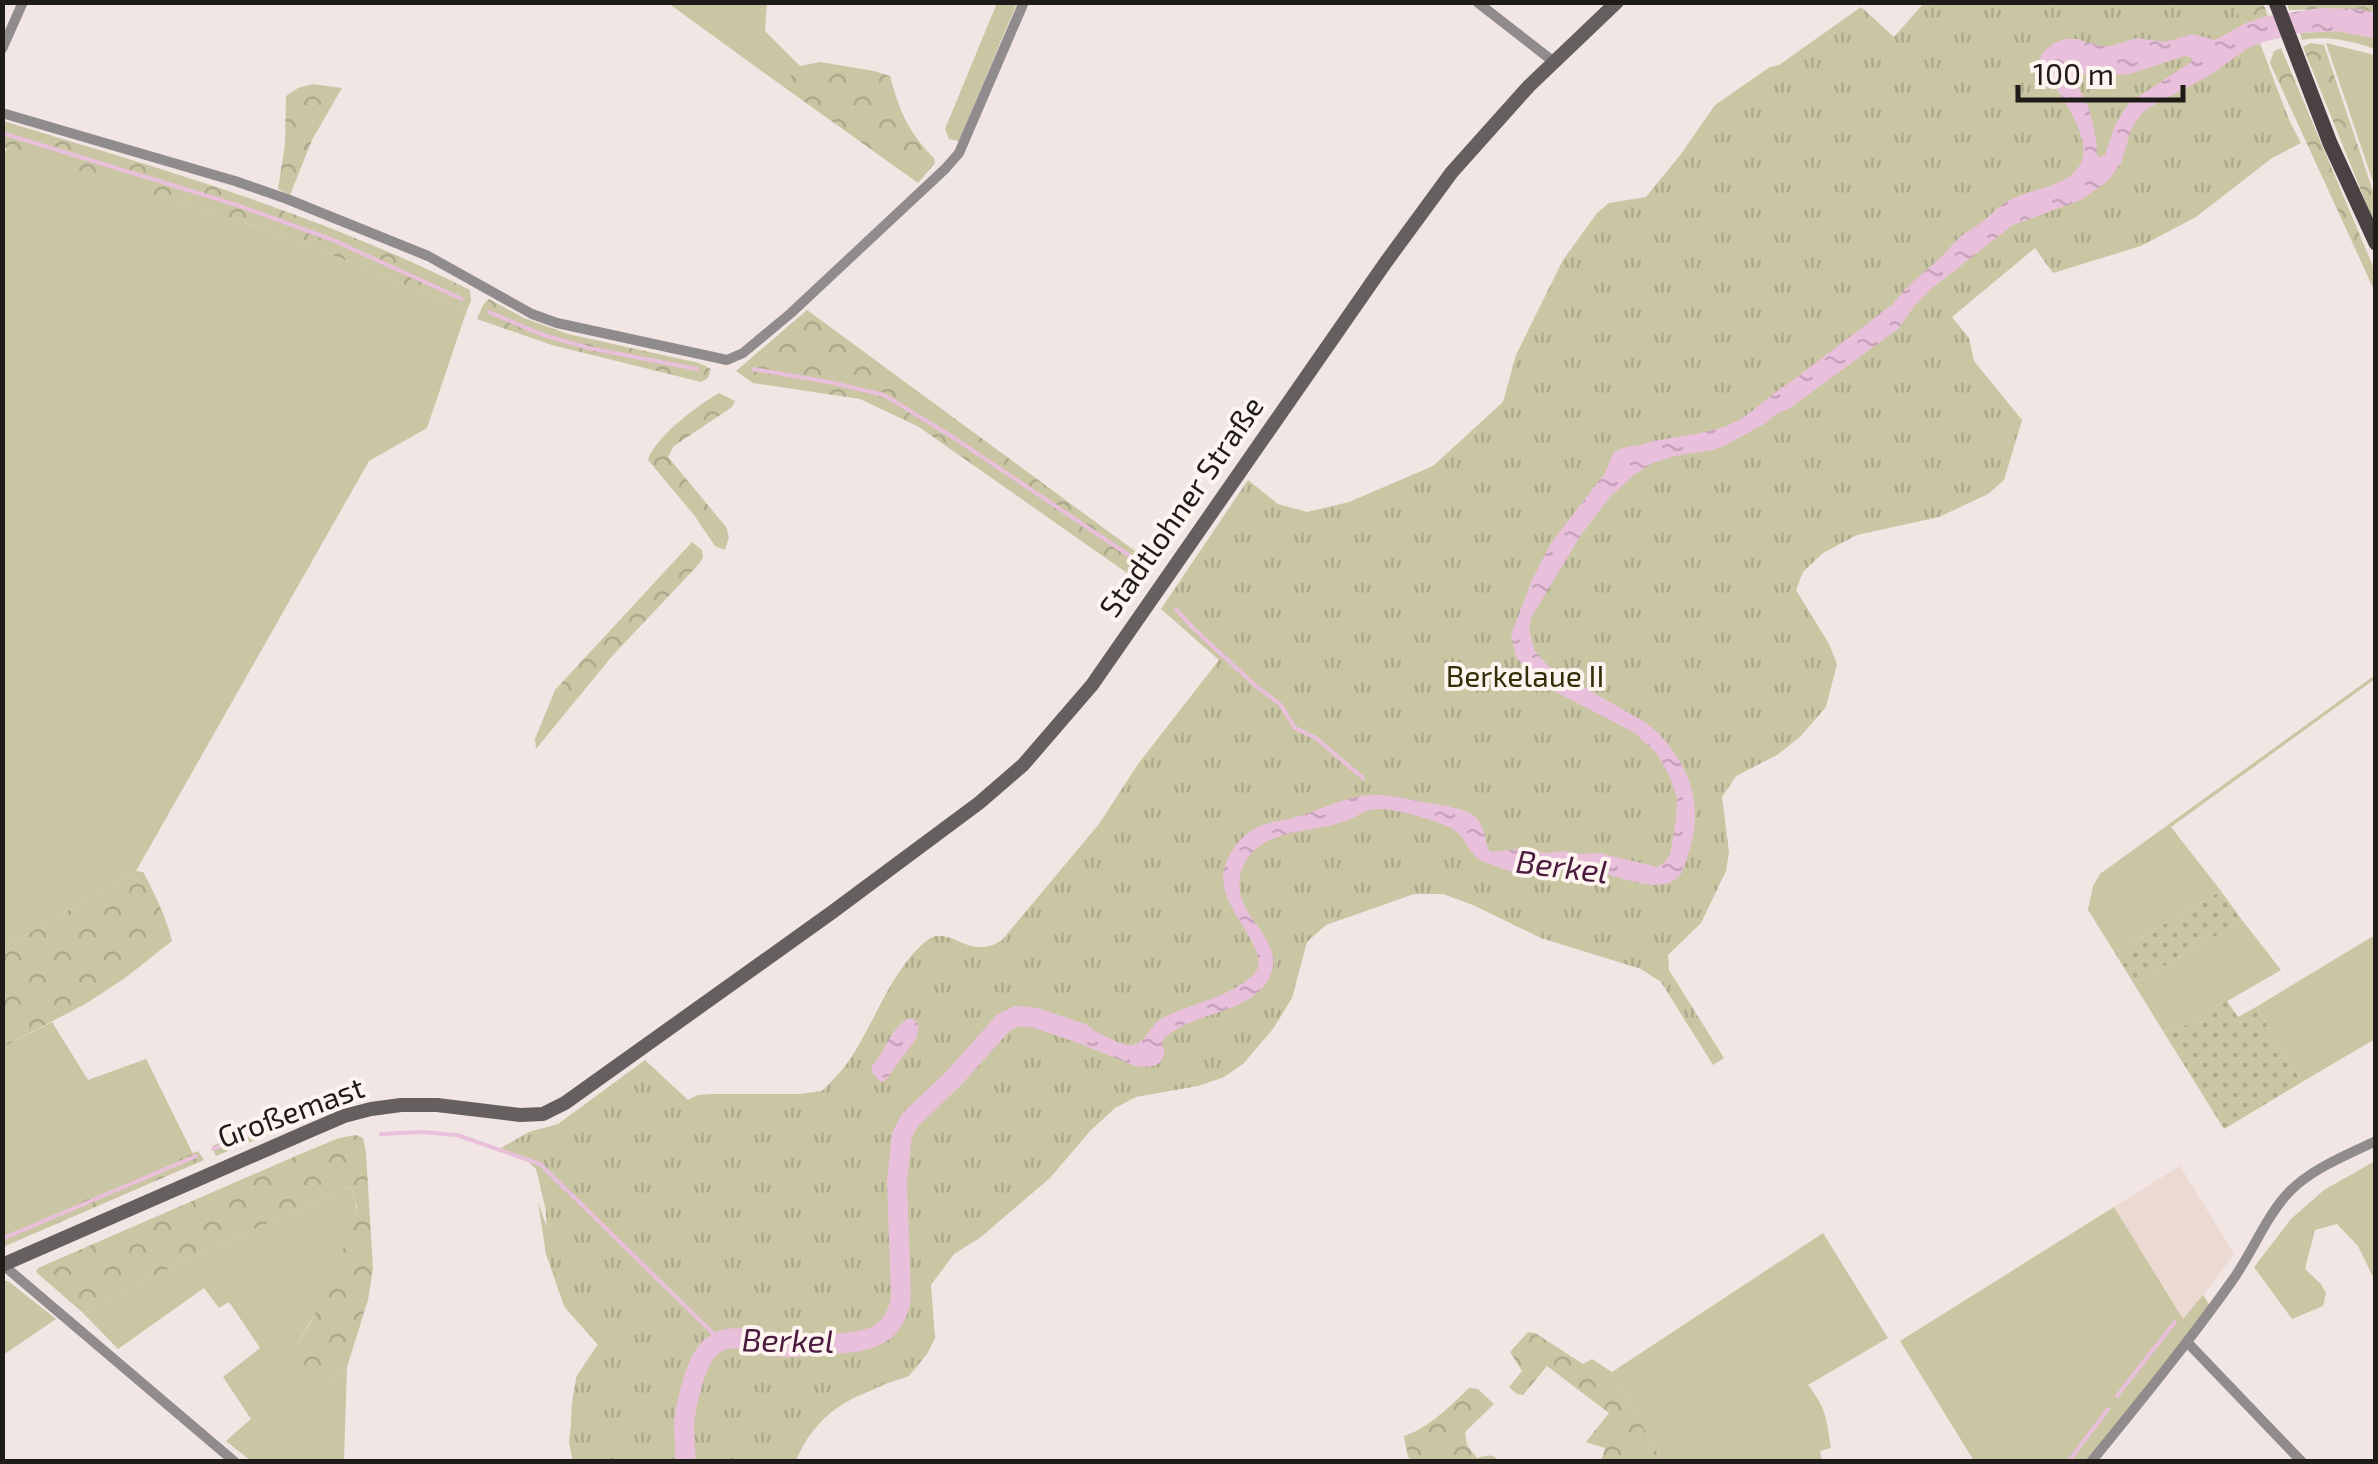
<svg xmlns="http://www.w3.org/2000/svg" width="2378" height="1464" font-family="'Exo 2',sans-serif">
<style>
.built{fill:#ecd9d2}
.grass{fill:#cac5a3}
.forest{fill:url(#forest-crowns)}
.park{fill:url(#park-tufts)}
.garden{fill:url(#garden-dots)}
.water{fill:url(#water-ripples);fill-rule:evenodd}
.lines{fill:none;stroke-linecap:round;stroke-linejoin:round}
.stream{stroke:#e9c0db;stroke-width:4}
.river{stroke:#e9c0db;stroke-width:20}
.street{stroke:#908b8c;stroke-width:10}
.secondary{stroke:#665f60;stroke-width:14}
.primary{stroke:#494142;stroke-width:15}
.labels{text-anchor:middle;stroke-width:8;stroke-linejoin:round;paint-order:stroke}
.street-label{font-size:30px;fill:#1e1b19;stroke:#fef4f0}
.park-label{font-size:30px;fill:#332d08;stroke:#fef4f0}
.water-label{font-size:32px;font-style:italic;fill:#4b1a3f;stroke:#fef4f0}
</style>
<defs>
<pattern id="forest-crowns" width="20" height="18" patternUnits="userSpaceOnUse" patternTransform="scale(2.5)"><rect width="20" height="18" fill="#cac5a3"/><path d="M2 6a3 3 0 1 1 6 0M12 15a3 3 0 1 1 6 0" fill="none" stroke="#ada98c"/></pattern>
<pattern id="park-tufts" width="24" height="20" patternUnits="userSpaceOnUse" patternTransform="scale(2.5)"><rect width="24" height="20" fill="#cac5a3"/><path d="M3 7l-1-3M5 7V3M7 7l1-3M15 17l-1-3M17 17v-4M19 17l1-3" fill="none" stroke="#ada98c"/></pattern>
<pattern id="garden-dots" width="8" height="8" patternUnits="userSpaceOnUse" patternTransform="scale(2.5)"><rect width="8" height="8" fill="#cac5a3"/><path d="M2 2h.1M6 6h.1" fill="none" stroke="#ada98c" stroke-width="1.8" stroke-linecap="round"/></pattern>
<pattern id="water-ripples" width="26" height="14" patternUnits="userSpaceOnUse" patternTransform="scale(2.5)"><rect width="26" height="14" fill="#e9c0db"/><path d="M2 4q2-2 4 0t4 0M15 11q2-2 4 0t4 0" fill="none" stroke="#c7a4bb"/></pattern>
</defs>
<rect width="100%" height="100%" fill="#f1e6e3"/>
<polygon class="built" points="2180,1166 2234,1254 2184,1320 2114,1207"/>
<g class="grass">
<polygon points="668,3 767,3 765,31 800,66 781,85"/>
<polygon points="997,3 1017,3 959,141 949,139 945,129"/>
<path d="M2337 31 2375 38V49C2353 41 2326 35 2302 40L2300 33Z"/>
<polygon points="2326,43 2375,55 2375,187 2371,176"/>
<polygon points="7,148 257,227 320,250 467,310 427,428 369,461 136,871 3,948 2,158"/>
<polygon points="2375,675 2375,679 2171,827 2221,891 2115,953 2088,910 2093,886 2100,874"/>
<polygon points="2242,920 2281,970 2181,1028 2163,1031 2134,984"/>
<polygon points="2375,935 2375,1039 2302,1082 2256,1007"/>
<polygon points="52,1022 88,1080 146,1059 193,1154 3,1236 3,1047"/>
<polygon points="2375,1161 2375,1281 2358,1246 2337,1224 2315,1230 2305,1269 2321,1284 2326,1293 2323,1306 2292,1319 2254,1267 2291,1219 2324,1190"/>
<path d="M351 1187C353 1195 357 1203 356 1211 353 1248 314 1317 294 1350L327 1382 347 1367 344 1461H251L226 1441 251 1419 223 1377 260 1348 229 1302 219 1308 204 1288 118 1349 83 1313 193 1256Z"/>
<polygon points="2114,1207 2183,1319 2203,1295 2211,1307 2086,1461 1974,1461 1900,1341"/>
<path d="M1823 1233 1888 1338 1808 1385C1827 1409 1826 1419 1831 1448L1820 1451 1822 1461H1662L1612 1372Z"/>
<polygon points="3,1281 8,1281 56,1319 3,1355"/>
</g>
<g class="forest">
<polygon points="2225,3 2263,3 2268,16 2233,31"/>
<polygon points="2287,3 2375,3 2375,13 2349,9 2289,10"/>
<polygon points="2311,43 2324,45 2375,197 2375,225 2303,47"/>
<polygon points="2281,48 2375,271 2375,292 2270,63 2274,51"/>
<path d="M820 62 874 71 890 76C899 110 908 132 934 158L935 163 918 183 781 85 800 66Z"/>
<polygon points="312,84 342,88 312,140 290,195 278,189 285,144 286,96 298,88"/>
<path d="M3 121C162 169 320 214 470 290L471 301 467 310 320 250 257 227 3 147Z"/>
<polygon points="489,299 524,318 568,334 699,363 711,369 708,378 701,382 552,345 477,319 483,305"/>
<polygon points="807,310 1150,562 1137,580 919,427 860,399 753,383 736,371"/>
<path d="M719 393 735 401 732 407 674 446 668 457 726 527 729 537 725 550 715 546 694 515 648 460C655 437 698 405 719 393Z"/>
<polygon points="692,542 702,550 703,557 699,564 613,655 536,749 535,739 555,690"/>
<path d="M136 871 143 872C155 894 166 917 172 941L125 978 87 1003 3 1047V948Z"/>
<polygon points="352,1089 358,1091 360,1097 216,1156 212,1146"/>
<polygon points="356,1135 363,1138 366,1153 373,1269 368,1300 347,1367 327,1382 302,1379 290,1366 294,1350 311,1322 351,1231 357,1207 351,1187 193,1256 83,1313 36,1272 38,1268 305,1152 339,1138"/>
<polygon points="198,1151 204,1160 3,1247 3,1236"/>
<polygon points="538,1201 561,1271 606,1343 573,1461 569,1443 576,1377 598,1344 564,1306 546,1254"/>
<polygon points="1528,1332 1535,1333 1583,1364 1592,1359 1612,1372 1662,1461 1601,1461 1605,1448 1586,1442 1609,1413 1547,1366 1523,1395 1517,1394 1509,1387 1522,1371 1510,1352"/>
<path d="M906 1371C893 1382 879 1387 863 1394 831 1407 809 1429 796 1461L775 1462 831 1394Z"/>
<path d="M1469 1388 1478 1389 1494 1404 1465 1432 1467 1445 1477 1458C1485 1456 1492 1453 1498 1460L1414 1462 1408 1457 1404 1436C1429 1428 1450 1406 1469 1388Z"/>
</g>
<path class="park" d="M1924 3H2233L2240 19 2260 43 2289 120 2301 143 2272 158 2196 217 2141 246 2053 273 2035 248 1952 317 1969 338 1974 361 2022 420 2004 480 1988 494 1939 517 1857 535 1823 553 1803 572 1796 590 1829 644 1837 664 1826 707 1800 737 1777 755 1736 776 1722 797 1729 852 1726 871 1701 923 1668 955 1669 970 1724 1058 1713 1065 1661 982 1641 969 1541 938 1473 905 1443 894H1414L1326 925 1307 942 1292 998 1273 1029 1243 1064 1224 1077 1198 1086 1136 1097 1115 1108 1090 1131 1050 1178 981 1237 954 1254 931 1285 935 1338 927 1354 909 1376 833 1401 821 1411 797 1447 791 1461H573C572 1436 568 1405 577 1380 581 1366 595 1360 600 1347L567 1310 562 1287 551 1267 547 1248 546 1211 536 1169 529 1162 499 1149 529 1132 558 1124 645 1060 688 1100 698 1095 712 1094H800L822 1091C831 1082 841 1072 848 1062 873 1027 893 965 929 939 950 925 970 962 1002 940L1099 824 1138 764 1219 660 1161 609 1248 480 1278 504 1307 512 1349 502 1433 466 1503 402 1516 355 1563 260 1597 213 1609 203 1646 197 1681 154 1715 105 1770 67 1779 65 1861 7 1894 37Z"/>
<g class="garden">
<polygon points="2221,891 2242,920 2134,984 2115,953"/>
<polygon points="2227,1001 2238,1017 2256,1007 2302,1082 2224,1129 2163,1031 2181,1028"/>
</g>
<g class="water">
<path d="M2320 8 2360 9 2375 13V38L2337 31 2300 33 2267 41 2248 48 2210 75 2154 105 2143 112 2137 120 2131 130 2121 163 2108 181 2081 200 2013 225 1931 289 1915 305 1898 329 1790 408 1775 415 1766 423 1724 446 1713 450 1675 456 1653 463 1634 475 1609 498 1581 535 1531 618 1529 629 1534 650 1550 668 1643 721C1667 737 1687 766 1693 795 1697 813 1695 836 1688 854 1686 861 1684 870 1680 875 1661 899 1610 871 1586 870 1574 869 1560 868 1548 868 1538 869 1529 874 1518 873 1507 871 1493 865 1482 861 1470 855 1468 842 1458 833 1447 822 1396 809 1380 809 1366 808 1358 817 1345 821 1321 830 1297 829 1272 839 1245 850 1231 879 1245 907 1259 933 1289 955 1263 987 1243 1011 1200 1014 1175 1030 1173 1031 1164 1038 1164 1039 1159 1048 1165 1045 1164 1054 1162 1069 1143 1068 1133 1065L1056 1034 1065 1019C1088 1024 1106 1040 1128 1045 1144 1048 1150 1025 1162 1018 1191 1004 1227 998 1252 976 1280 952 1211 907 1225 866 1229 852 1241 837 1252 830 1267 821 1281 822 1296 817 1322 810 1348 794 1377 795 1394 795 1412 800 1430 803 1467 811 1481 807 1488 849L1492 852 1518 849 1546 853 1562 851 1583 854 1600 853 1657 867 1664 863 1670 855 1676 820 1677 798 1670 777 1657 754 1635 733 1556 692 1535 677 1516 657 1511 635 1532 580 1551 543 1605 473 1614 452C1629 444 1637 448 1650 442 1676 436 1713 434 1737 421 1756 411 1770 394 1789 383L1893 304C1907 285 1925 272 1942 256 1948 251 1952 244 1958 239 1965 232 1975 228 1983 221 1993 213 2001 204 2014 198 2035 188 2078 185 2083 156 2088 132 2056 85 2040 68V58L2044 51 2054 43 2066 39H2077L2101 46H2111L2137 38 2165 42 2193 34 2215 40 2246 23 2268 16ZM2185 56 2192 58 2191 62 2129 103 2115 125 2105 155 2101 157 2097 156C2097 140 2093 119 2087 104 2082 92 2074 84 2073 72L2096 76 2130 74Z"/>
<path d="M907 1019H914L919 1025 916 1039 885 1081 880 1082 872 1072V1066C888 1048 887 1033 907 1019Z"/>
</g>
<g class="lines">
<g class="stream">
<polyline points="2,133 237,205 333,240 462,299"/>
<polyline points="489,312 543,335 589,348 697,369"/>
<polyline points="753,369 829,382 884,395 951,436 1142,564"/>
<polyline points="1176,609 1192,627 1258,688 1280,704 1295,728 1316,738 1363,778"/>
<polyline points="381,1134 421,1132 457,1135 540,1164 721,1341"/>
<polyline points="213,1149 353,1092"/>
<polyline points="2,1239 196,1156"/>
<polyline points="2117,1396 2175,1322"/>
<polyline points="2068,1462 2108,1409"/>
</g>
<path class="river" d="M685 1462C686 1449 684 1436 684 1423 686 1405 695 1364 708 1350 730 1326 760 1346 787 1347 800 1348 813 1345 826 1344 863 1343 894 1340 901 1298L897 1180 902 1135 910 1120 954 1078 1004 1022 1017 1016 1036 1018 1083 1034"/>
<g class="street">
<polyline points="1477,2 1554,62"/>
<polyline points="2,49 23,2"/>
<polyline points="2,113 235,181 287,199 428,256 532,314 557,323 727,360 743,353 791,313 945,169 959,153 1024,2"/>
<polyline points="2,1264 235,1462"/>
<polyline points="2187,1342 2302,1462"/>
<path d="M2091 1462C2139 1403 2188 1343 2232 1281 2253 1252 2265 1217 2290 1191 2313 1168 2347 1155 2376 1141"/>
</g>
<polyline class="secondary" points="2,1265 300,1135 344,1116 371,1109 401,1105 437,1105 520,1115 543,1114 565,1103 831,913 979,803 1023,765 1092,685 1386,262 1452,172 1529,86 1617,2"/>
<polyline class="primary" points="2276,2 2330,143 2376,243"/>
</g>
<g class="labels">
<g class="street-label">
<text transform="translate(1182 507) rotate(-55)" y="10">Stadtlohner Straße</text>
<text transform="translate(291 1113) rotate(-20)" y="10">Großemast</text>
</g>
<g class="park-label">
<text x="1525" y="687">Berkelaue II</text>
</g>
<g class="water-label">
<text transform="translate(1562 867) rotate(7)" y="11">Berkel</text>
<text transform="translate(788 1341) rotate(1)" y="11">Berkel</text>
</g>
</g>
<rect width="2378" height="1464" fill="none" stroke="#1e1b19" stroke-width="10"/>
<path d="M2018 85v15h165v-15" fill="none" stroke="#1e1b19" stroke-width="5"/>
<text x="2033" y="85" font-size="30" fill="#1e1b19" stroke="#fef4f0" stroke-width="8" paint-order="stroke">100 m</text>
</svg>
